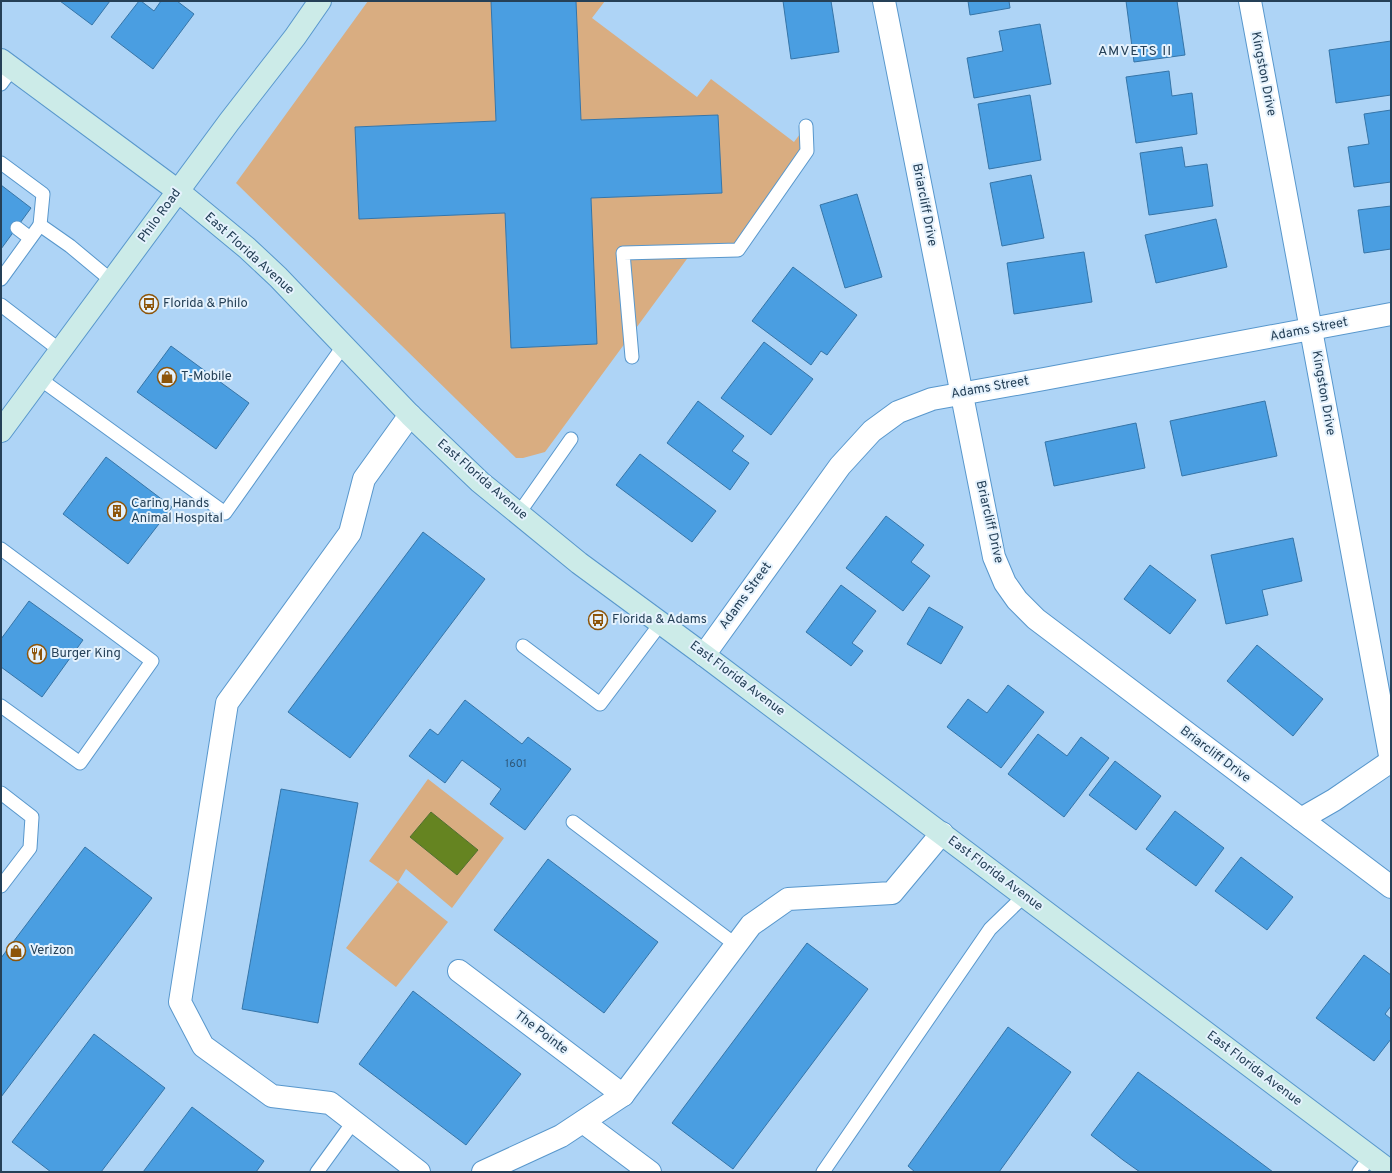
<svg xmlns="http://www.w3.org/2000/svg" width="1392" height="1173" font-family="Overpass,sans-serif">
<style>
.green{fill:#d9ad81}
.water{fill:#658421;stroke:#527031}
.building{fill:#4a9ee1;stroke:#3675a8}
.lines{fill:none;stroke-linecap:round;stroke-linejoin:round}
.lane-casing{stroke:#5897cc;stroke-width:15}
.street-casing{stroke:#5897cc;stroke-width:24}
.secondary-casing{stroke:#5897cc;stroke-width:24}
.lane{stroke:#fff;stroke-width:13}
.street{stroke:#fff;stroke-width:22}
.secondary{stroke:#ccebe8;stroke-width:22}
.labels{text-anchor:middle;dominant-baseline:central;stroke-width:4;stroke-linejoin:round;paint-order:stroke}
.number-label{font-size:11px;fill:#2e587a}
.street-label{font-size:13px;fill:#254057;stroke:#e5f2fd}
.poi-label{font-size:13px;fill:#254057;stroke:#e5f2fd;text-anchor:start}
.neighbourhood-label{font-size:14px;letter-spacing:1px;fill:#254057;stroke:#e5f2fd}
</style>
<rect width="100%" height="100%" fill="#aed4f6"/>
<g class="green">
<path d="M368 1H491L496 121 355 127 359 219 505 213 511 348 597 344 591 198 722 193 718 115 581 120 576 1H605L592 18 697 97 711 79 794 142 806 126 807 151 738 250 692 252 545 452 523 458H516L236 183Z"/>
<path d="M428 779 504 838 452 908 406 869 398 882 448 922 396 987 346 948 398 882 369 861Z"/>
</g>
<path class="water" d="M431 812 478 850 457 875 410 837Z"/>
<g class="building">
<path d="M60 1H110L92 25Z"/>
<path d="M139 1H141L154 11 161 1H177L194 14 153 69 111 37Z"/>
<path d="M491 1H576L581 120 718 115 722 193 591 198 597 344 511 348 505 213 359 219 355 127 496 121Z"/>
<path d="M783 1H831L839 52 791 59Z"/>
<path d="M968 1H1009L1010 8 970 15Z"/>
<path d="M1126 1H1177L1185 55 1134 62Z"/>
<path d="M1040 24 1051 84 974 98 967 58 1003 51 999 31Z"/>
<path d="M1391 41V95L1336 103 1329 50Z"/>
<path d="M1169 71 1172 96 1192 93 1197 134 1136 143 1126 77Z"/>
<path d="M1030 95 1041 160 989 169 978 104Z"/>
<path d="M1391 110V182L1354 187 1348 147 1369 144 1364 114Z"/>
<path d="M1182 147 1185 167 1207 164 1213 206 1149 215 1140 153Z"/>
<path d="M1031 175 1044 238 1002 246 990 183Z"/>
<path d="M1 185 31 208 1 249Z"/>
<path d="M857 194 882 277 845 288 820 205Z"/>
<path d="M1391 206V249L1364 253 1358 210Z"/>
<path d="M1216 219 1227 267 1156 283 1145 235Z"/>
<path d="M1084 252 1092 302 1014 314 1007 263Z"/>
<path d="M793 267 857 315 827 355 821 351 811 365 752 321Z"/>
<path d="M764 342 813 379 771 435 721 398Z"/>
<path d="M171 346 249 403 216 449 137 392Z"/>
<path d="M698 401 744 436 732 451 749 463 730 490 667 443Z"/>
<path d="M1265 401 1277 456 1182 476 1170 421Z"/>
<path d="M1136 423 1145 468 1054 486 1045 442Z"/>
<path d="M640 454 716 511 692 542 616 485Z"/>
<path d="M106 457 172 507 128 564 63 514Z"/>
<path d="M886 516 924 545 911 562 930 576 903 611 846 568Z"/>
<path d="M423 532 485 579 350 758 288 712Z"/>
<path d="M1293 538 1302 581 1262 590 1268 615 1226 624 1211 555Z"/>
<path d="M1150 565 1196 600 1170 634 1124 599Z"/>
<path d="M841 585 876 611 852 643 863 651 851 666 806 632Z"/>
<path d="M29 601 83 640 42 697 1 667V639Z"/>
<path d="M929 607 963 627 941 664 907 644Z"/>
<path d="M1257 645 1323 699 1293 736 1227 681Z"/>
<path d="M1008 685 1044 712 1001 768 947 727 968 699 987 713Z"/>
<path d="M465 700 522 744 528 737 571 769 525 830 490 804 501 789 462 760 445 783 409 756 430 729 438 735Z"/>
<path d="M1038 734 1067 756 1081 737 1109 758 1064 817 1008 774Z"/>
<path d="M1115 761 1161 796 1136 830 1089 795Z"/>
<path d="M281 789 358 803 318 1023 242 1009Z"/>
<path d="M1175 811 1224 848 1196 886 1146 849Z"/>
<path d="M85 847 152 898 1 1097V958Z"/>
<path d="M1241 857 1293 897 1267 930 1215 891Z"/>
<path d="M548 859 658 942 604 1013 494 930Z"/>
<path d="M807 943 868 989 733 1169 672 1123Z"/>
<path d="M1364 955 1391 975V1006L1385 1014 1391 1019V1039L1374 1061 1316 1018Z"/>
<path d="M413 991 521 1074 466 1145 359 1064Z"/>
<path d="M1008 1027 1071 1072 999 1172H915L908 1166Z"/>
<path d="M94 1034 165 1088 101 1172H51L12 1142Z"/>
<path d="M1138 1072 1171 1096 1273 1172H1140L1123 1160 1091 1135Z"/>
<path d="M192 1107 264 1161 256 1172H143Z"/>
</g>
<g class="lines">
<defs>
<g id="lane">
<path d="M1 84 12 69"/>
<path d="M1 163 43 194 40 225"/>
<path d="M17 228 30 238"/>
<path d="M1 279 40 225 70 246 112 281"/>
<path d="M1 305 61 351"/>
<path d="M632 357 623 253 738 250 807 151 806 126"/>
<path d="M40 379 225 513 344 345"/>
<path d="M519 513 571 439"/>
<path d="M1 549 152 661 80 763 1 706"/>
<path d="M523 646 600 704 661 623"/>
<path d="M1 793 32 817 30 848 1 886"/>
<path d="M573 822 736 945"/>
<path d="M317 1172 354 1121"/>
<path d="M823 1172 990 929 1024 896"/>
<path d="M1359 1172 1370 1157"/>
</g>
<g id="street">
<path d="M884 1 994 557 1005 583 1017 600 1036 619 1391 887"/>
<path d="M1250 1 1391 761"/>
<path d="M410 415 364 479 350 533 227 703 180 1002 203 1046 272 1096 330 1103 419 1172"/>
<path d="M704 655 840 466 872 431 898 412 932 399 1044 379 1391 314"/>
<path d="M1301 819 1334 800 1391 761"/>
<path d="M459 971 623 1095"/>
<path d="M583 1122 650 1172"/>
<path d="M483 1172 561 1136 623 1095 751 925 788 899 892 893 942 833"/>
</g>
<g id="secondary">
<path d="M1 60 178 191 247 248 278 277 410 415 480 482 579 563 704 655 1391 1172"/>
<path d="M1 431 229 122 295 37 320 1"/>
</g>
</defs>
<use href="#lane" class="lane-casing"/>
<use href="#street" class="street-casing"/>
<use href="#secondary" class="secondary-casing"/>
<use href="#lane" class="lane"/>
<use href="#street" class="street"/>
<use href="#secondary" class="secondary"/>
</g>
<defs>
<symbol id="bus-ring" viewBox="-11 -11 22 22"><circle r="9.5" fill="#e5f2fd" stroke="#8d550a" stroke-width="1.5"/><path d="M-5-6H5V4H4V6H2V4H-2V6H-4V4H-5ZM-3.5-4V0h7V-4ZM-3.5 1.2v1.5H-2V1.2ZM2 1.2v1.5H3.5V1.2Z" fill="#8d550a"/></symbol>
<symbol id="shop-ring" viewBox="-11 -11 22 22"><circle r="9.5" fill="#e5f2fd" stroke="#8d550a" stroke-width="1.5"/><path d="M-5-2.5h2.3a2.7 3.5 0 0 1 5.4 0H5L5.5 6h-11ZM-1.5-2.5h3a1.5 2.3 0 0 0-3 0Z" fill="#8d550a"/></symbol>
<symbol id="building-ring" viewBox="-11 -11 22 22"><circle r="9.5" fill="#e5f2fd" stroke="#8d550a" stroke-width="1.5"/><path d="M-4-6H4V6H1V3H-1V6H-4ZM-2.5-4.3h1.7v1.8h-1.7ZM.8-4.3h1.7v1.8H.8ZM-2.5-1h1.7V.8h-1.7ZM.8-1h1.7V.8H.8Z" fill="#8d550a"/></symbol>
<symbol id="restaurant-ring" viewBox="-11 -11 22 22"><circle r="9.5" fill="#e5f2fd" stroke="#8d550a" stroke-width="1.5"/><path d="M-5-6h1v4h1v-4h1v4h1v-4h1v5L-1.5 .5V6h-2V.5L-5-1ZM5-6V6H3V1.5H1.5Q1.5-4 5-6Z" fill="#8d550a"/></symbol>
</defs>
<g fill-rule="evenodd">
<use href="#bus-ring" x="138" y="293" width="22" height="22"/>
<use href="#shop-ring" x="156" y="366" width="22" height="22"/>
<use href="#building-ring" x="106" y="500" width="22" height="22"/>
<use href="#bus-ring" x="587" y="609" width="22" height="22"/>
<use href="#restaurant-ring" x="26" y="643" width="22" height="22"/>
<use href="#shop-ring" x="5" y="940" width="22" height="22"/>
</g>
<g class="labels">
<g class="number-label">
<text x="516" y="764">1601</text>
</g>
<g class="street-label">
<text transform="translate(1263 74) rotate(79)">Kingston Drive</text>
<text transform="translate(924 205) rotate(79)">Briarcliff Drive</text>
<text transform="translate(160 216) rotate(-54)">Philo Road</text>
<text transform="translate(249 254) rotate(42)">East Florida Avenue</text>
<text transform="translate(1309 330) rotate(-11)">Adams Street</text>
<text transform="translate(990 388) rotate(-10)">Adams Street</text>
<text transform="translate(1323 393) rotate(80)">Kingston Drive</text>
<text transform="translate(482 480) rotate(41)">East Florida Avenue</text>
<text transform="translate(989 522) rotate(77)">Briarcliff Drive</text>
<text transform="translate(746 596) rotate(-54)">Adams Street</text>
<text transform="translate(737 679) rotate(37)">East Florida Avenue</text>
<text transform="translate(1215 755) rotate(37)">Briarcliff Drive</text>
<text transform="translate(995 874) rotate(37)">East Florida Avenue</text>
<text transform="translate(541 1033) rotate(37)">The Pointe</text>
<text transform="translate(1254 1069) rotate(37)">East Florida Avenue</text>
</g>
<g class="poi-label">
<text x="163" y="304">Florida &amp; Philo</text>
<text x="181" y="377">T-Mobile</text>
<text x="131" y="504">Caring Hands<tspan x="131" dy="15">Animal Hospital</tspan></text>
<text x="612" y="620">Florida &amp; Adams</text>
<text x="51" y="654">Burger King</text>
<text x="30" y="951">Verizon</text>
</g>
<g class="neighbourhood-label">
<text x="1135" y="51">AMVETS II</text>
</g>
</g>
<rect width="1392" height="1173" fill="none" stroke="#254057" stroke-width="4"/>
</svg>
